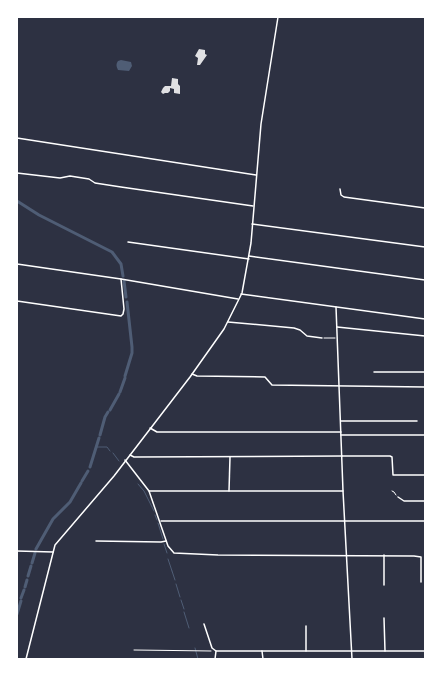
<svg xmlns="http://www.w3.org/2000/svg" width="442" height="676" font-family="'Playfair Display',serif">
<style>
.water{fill:#4f5d75}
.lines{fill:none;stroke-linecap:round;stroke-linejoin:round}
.stream{stroke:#4f5d75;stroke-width:1}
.canal{stroke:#4f5d75;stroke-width:3}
.building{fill:#e0e0e3}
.path{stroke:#fff;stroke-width:1}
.minor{stroke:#fff;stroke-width:1.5}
</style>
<rect width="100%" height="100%" fill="#2d3142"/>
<path class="water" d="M121 60 131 62 132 66 129 71 118 70C116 66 116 64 118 61Z"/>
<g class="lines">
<g class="stream">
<path d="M97 447H107L110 451"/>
<path d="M113 453 119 461"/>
<path d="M138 484 144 491 154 511"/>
<path d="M155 515 157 520"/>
<path d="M158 523 163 539"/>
<path d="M164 544 167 553"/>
<path d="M168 559 172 571"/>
<path d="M172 571 175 580"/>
<path d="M176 584 180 597"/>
<path d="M181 600 184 609"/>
<path d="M184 612 189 628"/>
<path d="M195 648 198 659"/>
</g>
<g class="canal">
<path d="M17 201 39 215 112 252 121 264 123 276"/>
<path d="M124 281 126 297"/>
<path d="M125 376 132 353V347L127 302"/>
<path d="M120 392 125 378"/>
<path d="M110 410 119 394"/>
<path d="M100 435 105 417 108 412"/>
<path d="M90 467 99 438"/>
<path d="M82 481 88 471"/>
<path d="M36 549 53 519 70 502 81 483"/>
<path d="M32 563 35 553"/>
<path d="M28 576 31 566"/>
<path d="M25 587 27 580"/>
<path d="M21 598 24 590"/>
<path d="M17 614 21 601"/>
</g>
</g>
<g class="building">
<path d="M199 49 205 50V54L207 55 200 65H197L198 58 195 56Z"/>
<path d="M172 78 178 79V84L180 86V94L174 93V89L170 88V91L168 93H165L163 94 161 92 163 88 165 86H171Z"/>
</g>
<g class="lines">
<g class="path">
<path d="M324 338H335"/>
<path d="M392 491 394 492 396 495"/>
<path d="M134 650 211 651"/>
</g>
<g class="minor">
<path d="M17 138 256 175"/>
<path d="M17 173 60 178 70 176 89 179 95 183 121 187 253 206"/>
<path d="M340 189 341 195 344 197 425 208"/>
<path d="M252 224 425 247"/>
<path d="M128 242 249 259"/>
<path d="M249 256 425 280"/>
<path d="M17 264 121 279 238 299"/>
<path d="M241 294 425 319"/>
<path d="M17 301 121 316 123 314 124 309 121 279"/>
<path d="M336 307 343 491 352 659"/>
<path d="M228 322 294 328 300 330 307 336 322 338"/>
<path d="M337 327 425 336"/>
<path d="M374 372H425"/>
<path d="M192 374 197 376 265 377 272 385 425 387"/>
<path d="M341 421H417"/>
<path d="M150 428 157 432H341"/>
<path d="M341 435H425"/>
<path d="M130 455 134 457 342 456"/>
<path d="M342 456H390L392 457 393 475H425"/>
<path d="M125 460 149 491 168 546 174 553 218 555 414 556 421 557V582"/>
<path d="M149 491H343"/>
<path d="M229 491 230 457"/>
<path d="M398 497 404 501H425"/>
<path d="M161 521H425"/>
<path d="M96 541 161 542 166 541"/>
<path d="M17 551 53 552"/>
<path d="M384 585V555"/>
<path d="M384 618 385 651"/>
<path d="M204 624 212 648 216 651 215 659"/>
<path d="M306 626V651"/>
<path d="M216 651H425"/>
<path d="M262 651 263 659"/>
<path d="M26 659 55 545 114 476 190 377 224 329 242 293 251 243 261 124 278 17"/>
</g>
</g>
<rect width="442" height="676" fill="none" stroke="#ffffff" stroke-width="36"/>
</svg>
